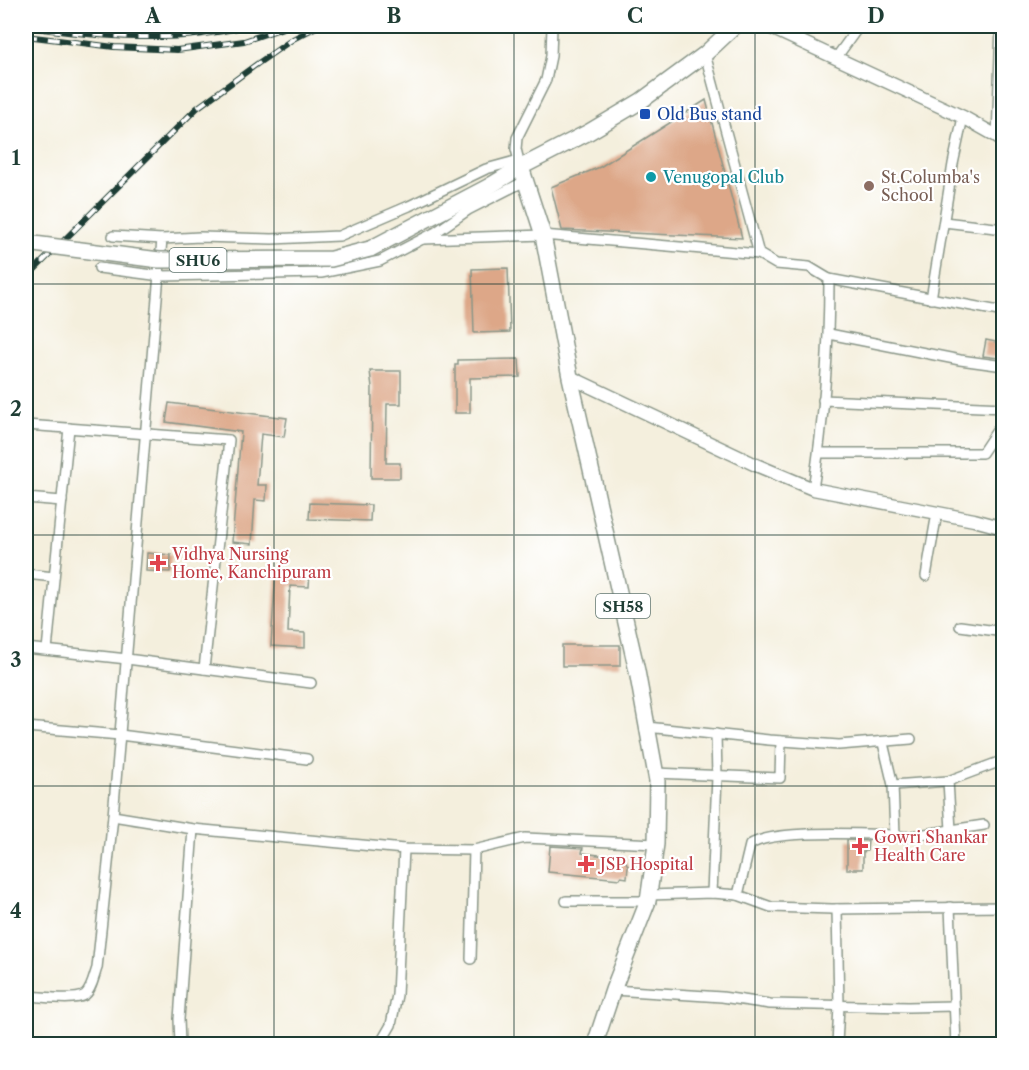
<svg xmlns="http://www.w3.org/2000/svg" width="1029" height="1070" font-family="'Libre Caslon Text',serif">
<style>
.building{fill:#dda788}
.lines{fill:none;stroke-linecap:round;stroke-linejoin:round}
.minor-casing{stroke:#8a9688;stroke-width:12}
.tertiary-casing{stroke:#8a9688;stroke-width:15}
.primary-casing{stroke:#8a9688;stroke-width:18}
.minor{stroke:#fff;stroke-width:9}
.tertiary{stroke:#fff;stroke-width:12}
.primary{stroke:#fff;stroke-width:15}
.rail-casing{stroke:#1f3d34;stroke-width:6}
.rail{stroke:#fff;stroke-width:4;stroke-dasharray:11;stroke-linecap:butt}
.primary-bridge-casing{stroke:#8a9688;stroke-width:18;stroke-linecap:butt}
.primary-bridge{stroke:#fff;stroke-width:15}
.grid{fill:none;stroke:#1f3d34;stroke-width:1.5;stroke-opacity:0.55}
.transit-dot{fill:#1a4fb4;stroke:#fff;stroke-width:2}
.culture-dot{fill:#0f9aa8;stroke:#fff;stroke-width:2}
.education-dot{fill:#8d6e63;stroke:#fff;stroke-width:2}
.health-dot{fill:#e0444e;stroke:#fff;stroke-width:2}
.labels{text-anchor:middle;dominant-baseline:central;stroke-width:4.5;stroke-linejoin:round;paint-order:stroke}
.shield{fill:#fff;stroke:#627771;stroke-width:1.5}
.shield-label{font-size:15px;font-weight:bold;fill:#1f3d34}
.transit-label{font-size:16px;fill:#164399;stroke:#fff;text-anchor:start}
.culture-label{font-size:16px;fill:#0d838f;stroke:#fff;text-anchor:start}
.education-label{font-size:16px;fill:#785e54;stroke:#fff;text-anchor:start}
.health-label{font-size:16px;fill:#be3a42;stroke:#fff;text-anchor:start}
.neatline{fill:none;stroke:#1f3d34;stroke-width:2}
.grid-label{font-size:20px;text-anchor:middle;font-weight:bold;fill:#1f3d34}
</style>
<rect width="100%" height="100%" fill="#fff"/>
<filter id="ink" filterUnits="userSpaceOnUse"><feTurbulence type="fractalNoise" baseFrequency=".0167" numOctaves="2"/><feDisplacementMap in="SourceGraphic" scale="12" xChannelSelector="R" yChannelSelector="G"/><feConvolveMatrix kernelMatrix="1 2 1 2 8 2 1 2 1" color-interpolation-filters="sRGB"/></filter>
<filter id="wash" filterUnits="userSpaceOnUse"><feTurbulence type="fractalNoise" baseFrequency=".008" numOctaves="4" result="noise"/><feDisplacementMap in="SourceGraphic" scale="24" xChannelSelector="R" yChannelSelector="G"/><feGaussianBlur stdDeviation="1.35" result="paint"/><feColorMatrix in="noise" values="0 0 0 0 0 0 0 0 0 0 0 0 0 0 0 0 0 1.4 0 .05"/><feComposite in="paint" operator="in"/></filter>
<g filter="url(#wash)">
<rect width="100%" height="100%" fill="#f4efdd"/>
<g id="blocks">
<g class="building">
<path d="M706 100 742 238 562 230 551 187 600 167Z"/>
<path d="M508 268 510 332 474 333 472 269Z"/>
<path d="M986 340 1001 343 999 358 983 356Z"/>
<path d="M519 359 520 377 470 378V413H455V365H458V360Z"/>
<path d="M370 371H401V404H387L386 463H400V478H371L372 387Z"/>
<path d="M169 403 287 418 284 437 261 434 257 485H267L266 501 255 500 252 544 232 542 241 432 166 422Z"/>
<path d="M310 503 371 505 370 521 309 519Z"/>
<path d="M147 553 171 555 170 572 146 571Z"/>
<path d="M276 570 310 572 309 587 290 586 288 632 305 633V648L271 646Z"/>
<rect x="562" y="645" width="58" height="21"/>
<path d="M847 840 868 841 867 851 863 852V869H847Z"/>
<path d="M550 846 583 848 582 853 624 858 628 866 627 878 621 877 620 879 548 872Z"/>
</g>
</g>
</g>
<g filter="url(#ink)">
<use href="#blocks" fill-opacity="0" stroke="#8a9688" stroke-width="1.5"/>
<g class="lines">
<defs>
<g id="minor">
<path d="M705 54 759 254 776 264 809 267 829 279C829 349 824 420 813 489"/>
<path d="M836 58 859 26"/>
<path d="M997 138 1001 26"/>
<path d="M519 160 486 169 409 206 339 236 272 239 200 237 162 239 113 816 193 829 404 849 474 850 525 838 656 844"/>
<path d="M520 165 516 149 517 138 546 80 551 56 552 26"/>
<path d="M26 222 29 223"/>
<path d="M944 222 1004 229"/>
<path d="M113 236 162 239"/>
<path d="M423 239 543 235 759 254"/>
<path d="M99 268 161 276 321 273 380 261 436 232 468 210 525 181"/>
<path d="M829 279 1004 312"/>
<path d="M931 299 953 164 963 117"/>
<path d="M829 334 960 360 1004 366"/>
<path d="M823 400 1004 408"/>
<path d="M26 425 229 440 204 669"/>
<path d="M819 453H982L1004 420"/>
<path d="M26 498 62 501"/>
<path d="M26 574 54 577"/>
<path d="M926 576 937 513"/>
<path d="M960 626 1004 632"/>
<path d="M26 648 127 659 311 683"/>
<path d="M47 650 69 428"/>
<path d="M26 727 120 735 307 759"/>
<path d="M647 727 769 740 839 745 911 739"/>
<path d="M883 743 893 785 895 835"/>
<path d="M655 773 780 778 781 741"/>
<path d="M948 781 951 830"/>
<path d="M893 785 948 781 1004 760"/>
<path d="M712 893 717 777 716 734"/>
<path d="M649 895 712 893 738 895 771 907 832 909 1004 907"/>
<path d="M738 895 750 845C770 829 866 834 895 835L905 837 984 825"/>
<path d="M566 901H648"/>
<path d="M950 907 956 1044"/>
<path d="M471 959 474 850"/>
<path d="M613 990 722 997 770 1004 908 1007 954 1006"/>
<path d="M26 996C39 996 74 1002 85 995 92 989 94 976 97 968L113 816"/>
<path d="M180 1044 179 1019 193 829"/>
<path d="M380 1044 391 1025 397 995 404 849"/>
<path d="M837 1044 839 1006 837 909"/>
</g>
<g id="tertiary">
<path d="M767 26 963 117 1004 140"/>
<path d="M570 377 756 465 813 489 974 520 1004 528"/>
</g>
<g id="primary">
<path d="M521 167 543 235 570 377 637 671 657 781 656 844 648 901 613 990 595 1044"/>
<path d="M370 249 488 187 521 167 589 132 641 101 705 54 735 26"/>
</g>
</defs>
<use href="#minor" class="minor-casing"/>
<use href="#tertiary" class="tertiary-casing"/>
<use href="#primary" class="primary-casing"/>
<use href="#minor" class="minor"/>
<use href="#tertiary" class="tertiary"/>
<use href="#primary" class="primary"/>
<defs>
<g id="rail">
<path d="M28 27C99 37 176 44 246 26"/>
<path d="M110 27 173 26"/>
<path d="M26 36 114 47 177 50 244 41 289 26"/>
<path d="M26 278 197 108 257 64 293 39 318 26"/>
</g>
</defs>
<use href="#rail" class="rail-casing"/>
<use href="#rail" class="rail"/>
<defs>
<path id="primary-bridge" d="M26 243 159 260 331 259 370 249"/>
</defs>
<use href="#primary-bridge" class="primary-bridge-casing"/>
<use href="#primary-bridge" class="primary-bridge"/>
</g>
</g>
<path class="grid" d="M274 26V1044M514 26V1044M755 26V1044M26 284H1004M26 535H1004M26 786H1004"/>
<rect class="transit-dot" x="639" y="108" width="12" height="12" rx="3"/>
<circle class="culture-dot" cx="651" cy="177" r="6"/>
<circle class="education-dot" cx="869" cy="186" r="6"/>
<g class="health-dot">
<path d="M155 554h6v6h6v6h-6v6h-6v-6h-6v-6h6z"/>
<path d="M857 837h6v6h6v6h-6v6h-6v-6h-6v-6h6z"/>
<path d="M583 855h6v6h6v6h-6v6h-6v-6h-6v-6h6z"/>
</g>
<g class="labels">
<g class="shield">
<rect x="169.5" y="248" width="57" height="24" rx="4.5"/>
<rect x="596" y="594" width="54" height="24" rx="4.5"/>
</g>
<g class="shield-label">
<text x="198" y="260">SHU6</text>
<text x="623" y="606">SH58</text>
</g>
<g class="transit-label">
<text x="657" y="114">Old Bus stand</text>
</g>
<g class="culture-label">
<text x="663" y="177">Venugopal Club</text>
</g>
<g class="education-label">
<text x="881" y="177">St.Columba's<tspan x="881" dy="18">School</tspan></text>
</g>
<g class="health-label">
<text x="172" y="554">Vidhya Nursing<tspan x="172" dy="18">Home, Kanchipuram</tspan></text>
<text x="874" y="837">Gowri Shankar<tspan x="874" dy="18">Health Care</tspan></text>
<text x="600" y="864">JSP Hospital</text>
</g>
</g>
<rect width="1029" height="1070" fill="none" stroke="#fff" stroke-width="66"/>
<rect x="33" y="33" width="963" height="1004" class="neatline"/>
<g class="grid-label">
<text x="153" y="23">A</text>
<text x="394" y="23">B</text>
<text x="635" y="23">C</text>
<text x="876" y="23">D</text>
<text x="16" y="165">1</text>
<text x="16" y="416">2</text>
<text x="16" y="667">3</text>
<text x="16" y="918">4</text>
</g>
</svg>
